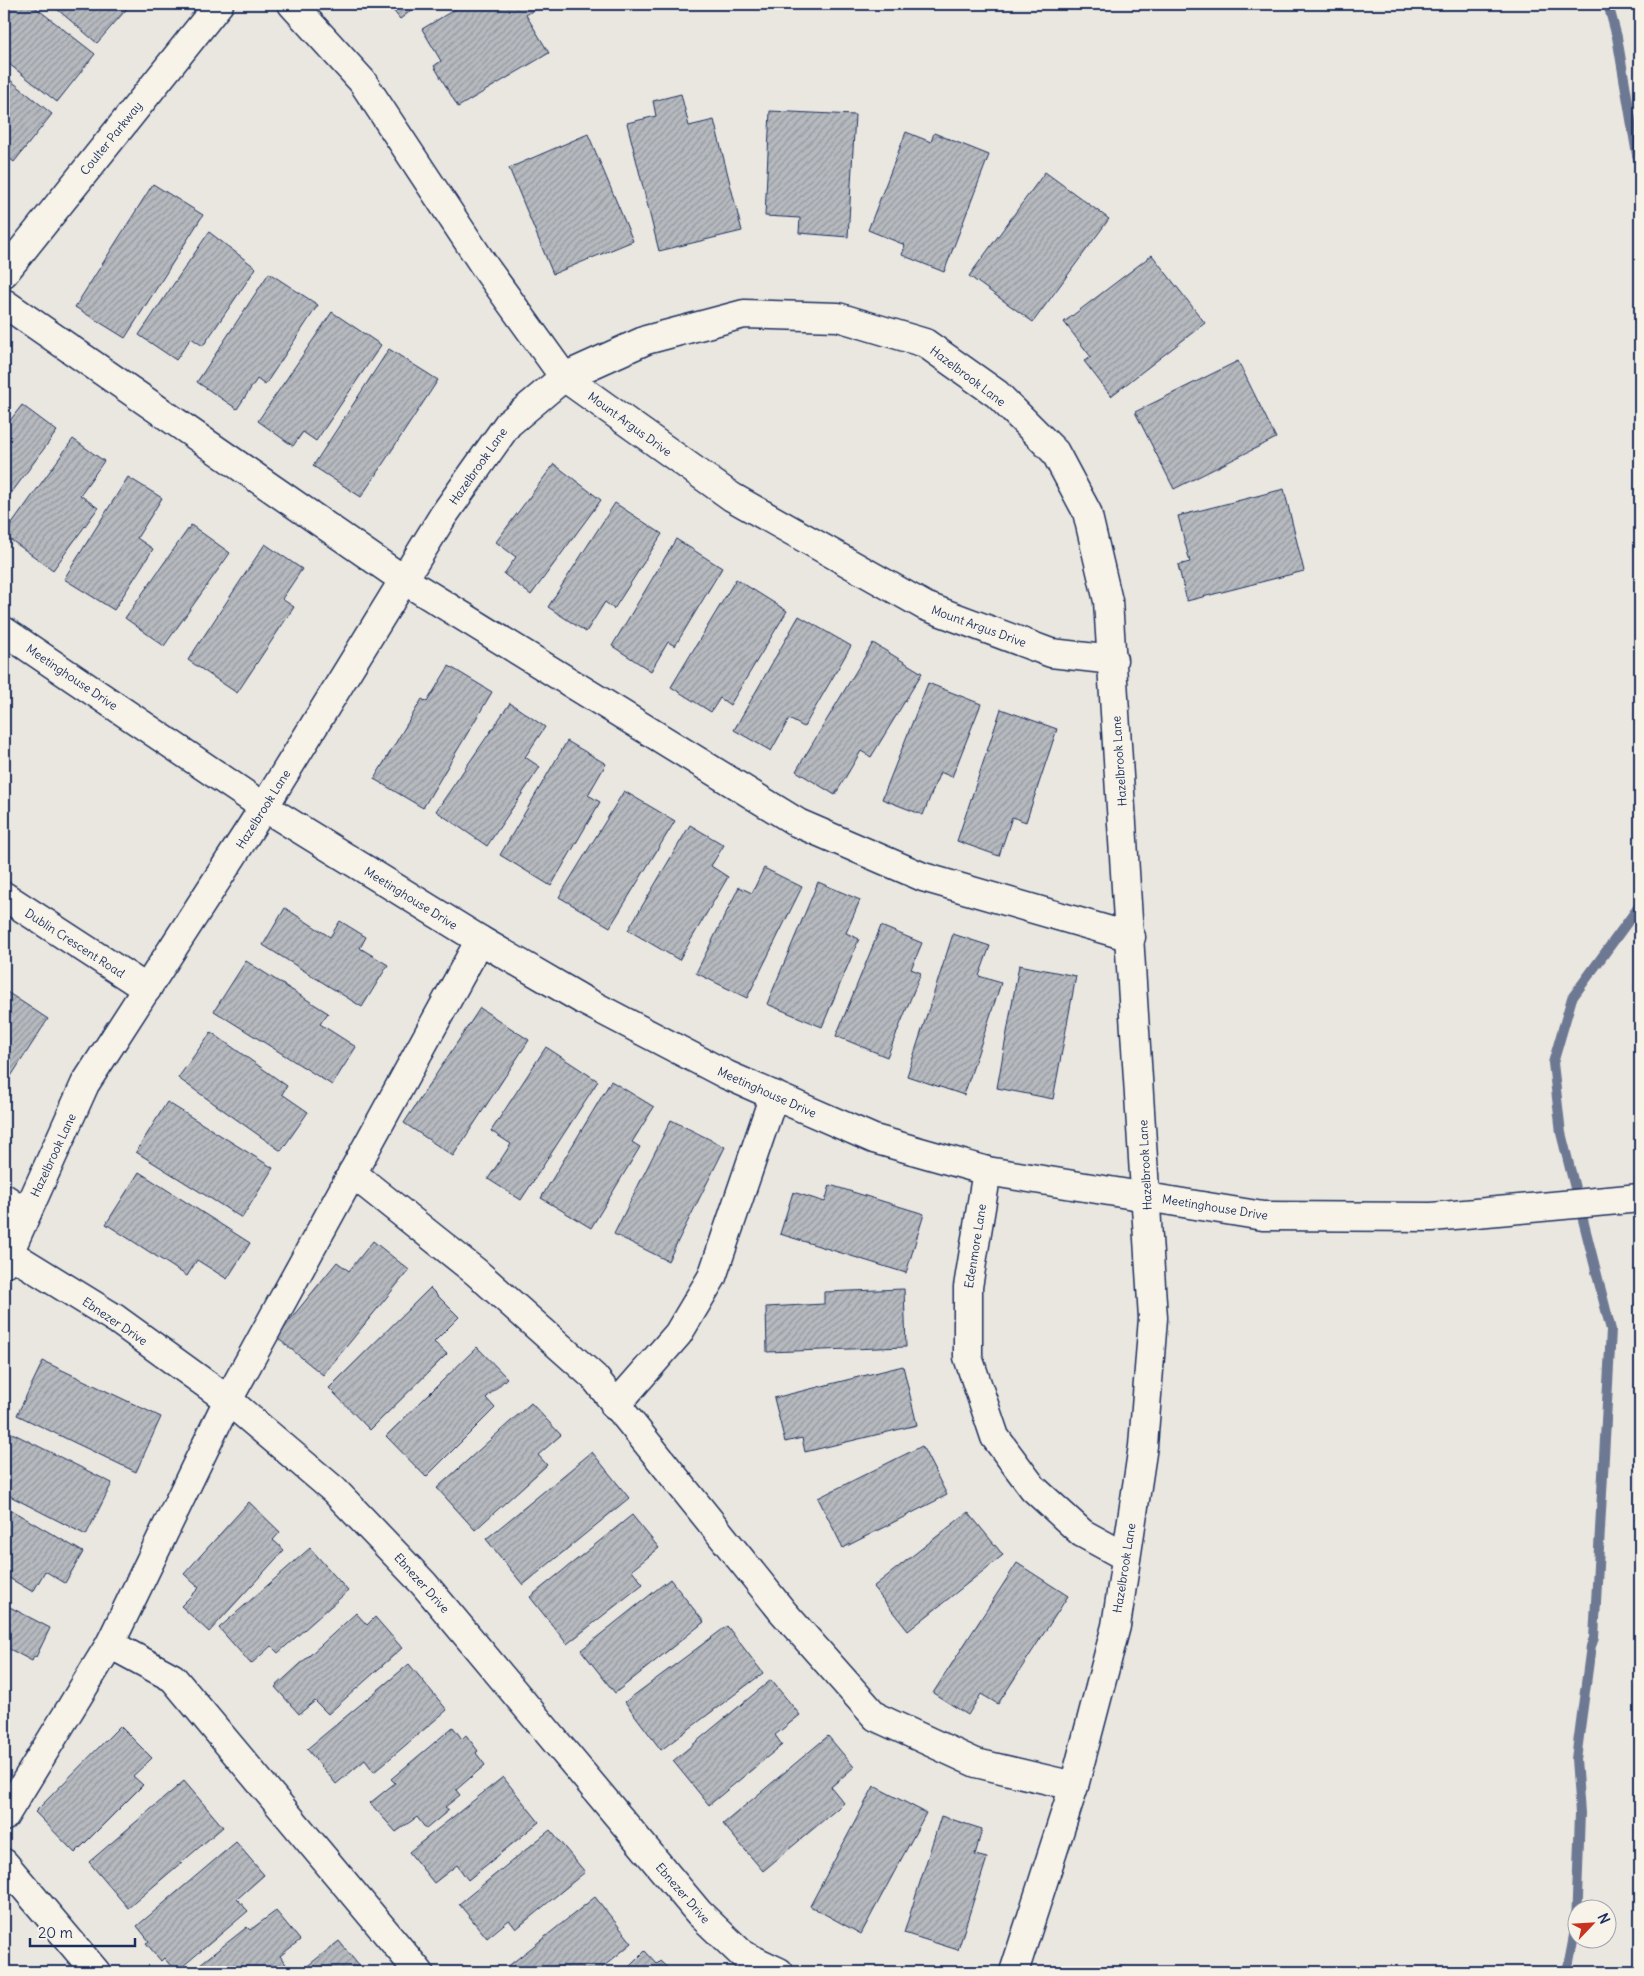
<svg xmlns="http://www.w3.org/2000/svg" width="1644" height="1976" font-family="Delius,sans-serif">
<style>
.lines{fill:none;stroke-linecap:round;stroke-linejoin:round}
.stream{stroke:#6d7892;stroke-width:10}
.building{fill:url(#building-hatch);stroke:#1b2f5e}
.minor-casing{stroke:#1b2f5e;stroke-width:31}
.minor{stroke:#f7f3e8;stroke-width:28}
.labels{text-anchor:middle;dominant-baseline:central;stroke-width:4.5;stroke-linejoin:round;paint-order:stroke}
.street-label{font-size:12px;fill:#1b2f5e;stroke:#f7f3e8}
</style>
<defs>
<pattern id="building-hatch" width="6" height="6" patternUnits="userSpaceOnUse" patternTransform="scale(1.25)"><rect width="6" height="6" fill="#b6babf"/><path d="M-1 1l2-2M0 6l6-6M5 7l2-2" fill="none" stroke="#93989e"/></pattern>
</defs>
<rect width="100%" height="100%" fill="#eae7e0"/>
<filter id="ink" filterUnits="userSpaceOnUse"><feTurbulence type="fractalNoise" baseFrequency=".02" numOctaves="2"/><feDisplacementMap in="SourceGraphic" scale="10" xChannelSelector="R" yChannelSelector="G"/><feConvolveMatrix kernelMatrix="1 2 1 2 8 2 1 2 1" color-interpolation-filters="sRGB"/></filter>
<g filter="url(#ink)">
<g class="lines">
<g class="stream">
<path d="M1608 4 1617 37 1637 155 1640 163"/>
<path d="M1567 1972 1576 1925 1580 1813 1576 1759 1591 1646 1594 1638 1611 1330 1561 1133 1553 1063 1572 998 1640 905"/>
</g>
</g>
<g class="building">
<path d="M10 4H31L95 54 57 102 4 60V10Z"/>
<path d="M51 4H131L97 43Z"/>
<path d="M388 4H420L400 19Z"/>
<path d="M464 4H535L537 8 526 15 549 53 458 107 434 66 441 61 422 29Z"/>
<path d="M4 75 52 114 14 162 4 154Z"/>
<path d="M681 94 689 126 714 120 742 231 659 251 627 123 656 116 653 101Z"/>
<path d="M770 111 855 115 848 237 799 233 800 218 765 216Z"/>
<path d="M906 132 931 142 934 133 989 155 944 272 902 255 905 245 868 230Z"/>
<path d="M588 134 633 241 553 274 509 168Z"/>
<path d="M1045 172 1109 219 1033 322 969 276Z"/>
<path d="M153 184 203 215 125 338 75 307Z"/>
<path d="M209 232 256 268 203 346 191 338 176 360 139 335Z"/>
<path d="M1152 255 1205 323 1111 396 1084 361 1091 357 1064 322Z"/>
<path d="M269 273 318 305 265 385 257 379 237 409 197 382Z"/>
<path d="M332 312 381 345 316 441 303 432 293 446 258 421Z"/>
<path d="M389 349 438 380 361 497 313 466Z"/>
<path d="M1238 361 1276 438 1174 489 1135 412Z"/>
<path d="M22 405 57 431 4 503V426L5 427Z"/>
<path d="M73 439 104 461 80 495 98 508 53 570 4 535Z"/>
<path d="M554 464 601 500 531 595 504 574 516 557 496 542Z"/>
<path d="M128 477 162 498 137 538 153 549 114 610 64 579Z"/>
<path d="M1284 489 1304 571 1187 601 1178 565 1190 562 1178 516Z"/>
<path d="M615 503 662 534 614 609 605 602 586 632 548 607Z"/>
<path d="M191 525 230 553 164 646 125 618Z"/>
<path d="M676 539 722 568 675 646 668 642 651 671 612 646Z"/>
<path d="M265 544 302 569 282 599 294 607 237 693 188 660Z"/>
<path d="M736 579 787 611 730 705 720 698 711 712 671 687Z"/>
<path d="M799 616 851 646 804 727 789 719 771 751 734 730Z"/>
<path d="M873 643 922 673 871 757 861 751 835 795 796 771Z"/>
<path d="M449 666 492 692 423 808 374 779 422 699 427 702Z"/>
<path d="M928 683 981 704 952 777 940 772 923 815 882 799Z"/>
<path d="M510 703 545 727 525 757 540 767 487 846 436 811Z"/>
<path d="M1001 709 1057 729 1026 822 1012 817 999 856 957 841Z"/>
<path d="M567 741 606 764 588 795 600 802 551 886 500 855Z"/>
<path d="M624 791 675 821 610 927 559 897Z"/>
<path d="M690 825 724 845 711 866 728 877 679 960 628 930Z"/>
<path d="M764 868 802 887 747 998 696 973 739 887 752 893Z"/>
<path d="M818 882 860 900 846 933 859 939 822 1027 767 1004Z"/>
<path d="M285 908 330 937 340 921 366 937 360 948 388 965 362 1007 263 945Z"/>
<path d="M881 926 922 943 911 969 921 973 887 1057 836 1036Z"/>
<path d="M953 934 990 946 979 976 1001 983 964 1095 907 1076Z"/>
<path d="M246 961 328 1013 320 1024 356 1047 332 1085 214 1011Z"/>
<path d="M1019 965 1076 976 1053 1099 997 1088Z"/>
<path d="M4 990 48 1019 4 1087Z"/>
<path d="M480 1008 529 1040 453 1156 404 1123Z"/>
<path d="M211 1032 287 1086 282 1094 308 1112 281 1151 178 1078Z"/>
<path d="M546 1047 598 1081 521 1200 488 1179 511 1144 491 1131Z"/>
<path d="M611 1081 654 1107 632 1142 640 1147 591 1228 541 1198Z"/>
<path d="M167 1102 273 1168 242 1218 136 1152Z"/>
<path d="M671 1120 725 1147 668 1261 614 1234Z"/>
<path d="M139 1172 250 1243 227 1279 197 1260 187 1276 106 1224Z"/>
<path d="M830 1185 924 1214 906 1273 780 1234 793 1192 825 1202Z"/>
<path d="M373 1241 409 1270 323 1375 276 1337 337 1262 349 1271Z"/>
<path d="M430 1288 459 1317 434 1342 447 1354 370 1430 329 1388Z"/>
<path d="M904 1289 906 1347 767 1352 766 1307 824 1304V1292Z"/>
<path d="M477 1347 507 1378 486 1398 495 1408 426 1477 386 1436Z"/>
<path d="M43 1361 161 1417 136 1472 17 1415Z"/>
<path d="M903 1366 917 1425 805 1452 802 1438 785 1442 774 1398Z"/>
<path d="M531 1403 561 1435 538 1455 547 1465 475 1530 437 1488Z"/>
<path d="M4 1429 112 1483 86 1535 4 1493Z"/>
<path d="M922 1446 947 1495 843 1548 818 1498Z"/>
<path d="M592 1452 629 1498 523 1585 486 1539Z"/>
<path d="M249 1502 280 1532 273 1540 284 1550 209 1632 181 1606 199 1588 184 1574Z"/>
<path d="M4 1506 83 1552 65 1583 45 1571 33 1592 4 1575Z"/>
<path d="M968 1512 1003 1555 908 1631 873 1587Z"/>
<path d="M632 1515 659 1548 632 1570 643 1584 567 1644 530 1597Z"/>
<path d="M310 1548 348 1591 278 1653 271 1646 251 1664 219 1628Z"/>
<path d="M1017 1563 1068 1596 998 1704 981 1694 968 1715 933 1693Z"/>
<path d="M670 1579 704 1622 615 1693 581 1650Z"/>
<path d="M4 1604 50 1628 36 1657 34 1656 32 1661 4 1646Z"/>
<path d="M356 1613 367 1625 375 1617 402 1648 328 1714 315 1701 299 1714 275 1687Z"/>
<path d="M727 1626 763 1673 661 1750 625 1702Z"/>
<path d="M409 1664 447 1710 374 1772 365 1760 336 1784 307 1749Z"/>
<path d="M771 1680 800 1715 775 1735 782 1745 709 1805 673 1761Z"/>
<path d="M120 1726 152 1758 133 1776 143 1785 75 1853 35 1812Z"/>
<path d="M453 1727 462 1739 466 1735 478 1751 476 1753 485 1765 456 1790 460 1795 445 1807 449 1810 426 1829 417 1817 396 1832 370 1803 395 1783 391 1779Z"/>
<path d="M828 1736 854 1767 831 1787 844 1803 763 1871 723 1824Z"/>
<path d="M503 1777 539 1822 468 1880 457 1865 434 1883 409 1852Z"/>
<path d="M184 1781 223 1827 128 1908 89 1862Z"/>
<path d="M874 1786 926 1813 861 1934 810 1906Z"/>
<path d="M941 1816 982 1829 975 1855 987 1858 958 1950 904 1933Z"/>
<path d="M550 1830 585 1872 516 1929 509 1920 487 1938 459 1904Z"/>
<path d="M236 1842 264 1875 237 1899 248 1911 176 1972 164 1958 161 1961 146 1943 149 1941 137 1926Z"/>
<path d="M595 1897 632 1943 597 1972H501Z"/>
<path d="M276 1911 300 1940 280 1956 290 1970 287 1972H190L247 1927 250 1930Z"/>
<path d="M339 1941 364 1972H300Z"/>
<path d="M645 1951 657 1964 660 1961 672 1972H624Z"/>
</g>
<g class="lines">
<defs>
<g id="minor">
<path d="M292 4 362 81 485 267 564 377 732 497 925 606 1051 653 1113 660"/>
<path d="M4 273 219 4"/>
<path d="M4 303 404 580 798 823 923 877 1131 937"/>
<path d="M4 631 264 807 480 940 583 1000 727 1075 874 1139 987 1171 1263 1216 1432 1217 1640 1198"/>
<path d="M4 896 147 989"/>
<path d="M987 1171 968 1287V1357L995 1437 1033 1488 1082 1533 1126 1557"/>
<path d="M352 1173 476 1272 594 1377 783 1612 876 1717 976 1763 1074 1786"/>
<path d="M4 1198 27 1213"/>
<path d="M9 1253 116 1319 228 1400 334 1490 424 1584 699 1913 743 1955 779 1972"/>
<path d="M4 1264 85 1084 264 807 443 516 508 424 564 377 646 340 744 314 838 317 925 343 997 394 1055 452 1087 512 1108 601 1153 1318 1143 1446 1116 1626 1074 1786 1014 1972"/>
<path d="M615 1406 678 1334 712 1277 774 1095"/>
<path d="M110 1644 173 1678 419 1972"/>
<path d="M4 1817 110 1644 228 1400 480 940"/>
<path d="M4 1863 96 1972"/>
</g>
</defs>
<use href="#minor" class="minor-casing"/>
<use href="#minor" class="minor"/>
</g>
</g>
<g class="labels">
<g class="street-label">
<text transform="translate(111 138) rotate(-51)">Coulter Parkway</text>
<text transform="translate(968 376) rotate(37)">Hazelbrook Lane</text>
<text transform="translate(630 424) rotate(36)">Mount Argus Drive</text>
<text transform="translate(478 466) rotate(-55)">Hazelbrook Lane</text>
<text transform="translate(979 626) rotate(20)">Mount Argus Drive</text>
<text transform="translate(72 677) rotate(34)">Meetinghouse Drive</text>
<text transform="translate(1119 761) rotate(-94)">Hazelbrook Lane</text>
<text transform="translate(263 809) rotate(-58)">Hazelbrook Lane</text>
<text transform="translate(411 898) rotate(32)">Meetinghouse Drive</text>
<text transform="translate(75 943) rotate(33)">Dublin Crescent Road</text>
<text transform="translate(767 1092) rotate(24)">Meetinghouse Drive</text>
<text transform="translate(53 1155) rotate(-65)">Hazelbrook Lane</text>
<text transform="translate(1145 1165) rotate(-93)">Hazelbrook Lane</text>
<text transform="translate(1215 1207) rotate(9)">Meetinghouse Drive</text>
<text transform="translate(975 1246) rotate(-81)">Edenmore Lane</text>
<text transform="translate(115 1321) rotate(34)">Ebnezer Drive</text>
<text transform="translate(1124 1568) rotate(-81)">Hazelbrook Lane</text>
<text transform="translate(422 1583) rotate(48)">Ebnezer Drive</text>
<text transform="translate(683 1893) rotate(49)">Ebnezer Drive</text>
</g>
</g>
<rect width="1644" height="1976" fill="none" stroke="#f7f3e8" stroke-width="20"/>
<rect x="10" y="10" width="1624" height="1956" fill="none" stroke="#1b2f5e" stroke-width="2" filter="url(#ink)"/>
<g transform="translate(1592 1924) rotate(65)"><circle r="24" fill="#f7f3e8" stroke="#9fa5b1"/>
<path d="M0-4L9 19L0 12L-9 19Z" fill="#c8321e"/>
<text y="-8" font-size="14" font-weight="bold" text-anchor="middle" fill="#1b2f5e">N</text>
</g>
<path d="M30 1938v8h105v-8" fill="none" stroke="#1b2f5e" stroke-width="2.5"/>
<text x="38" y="1938" font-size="15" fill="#1b2f5e" stroke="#f7f3e8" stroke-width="4" paint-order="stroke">20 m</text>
</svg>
